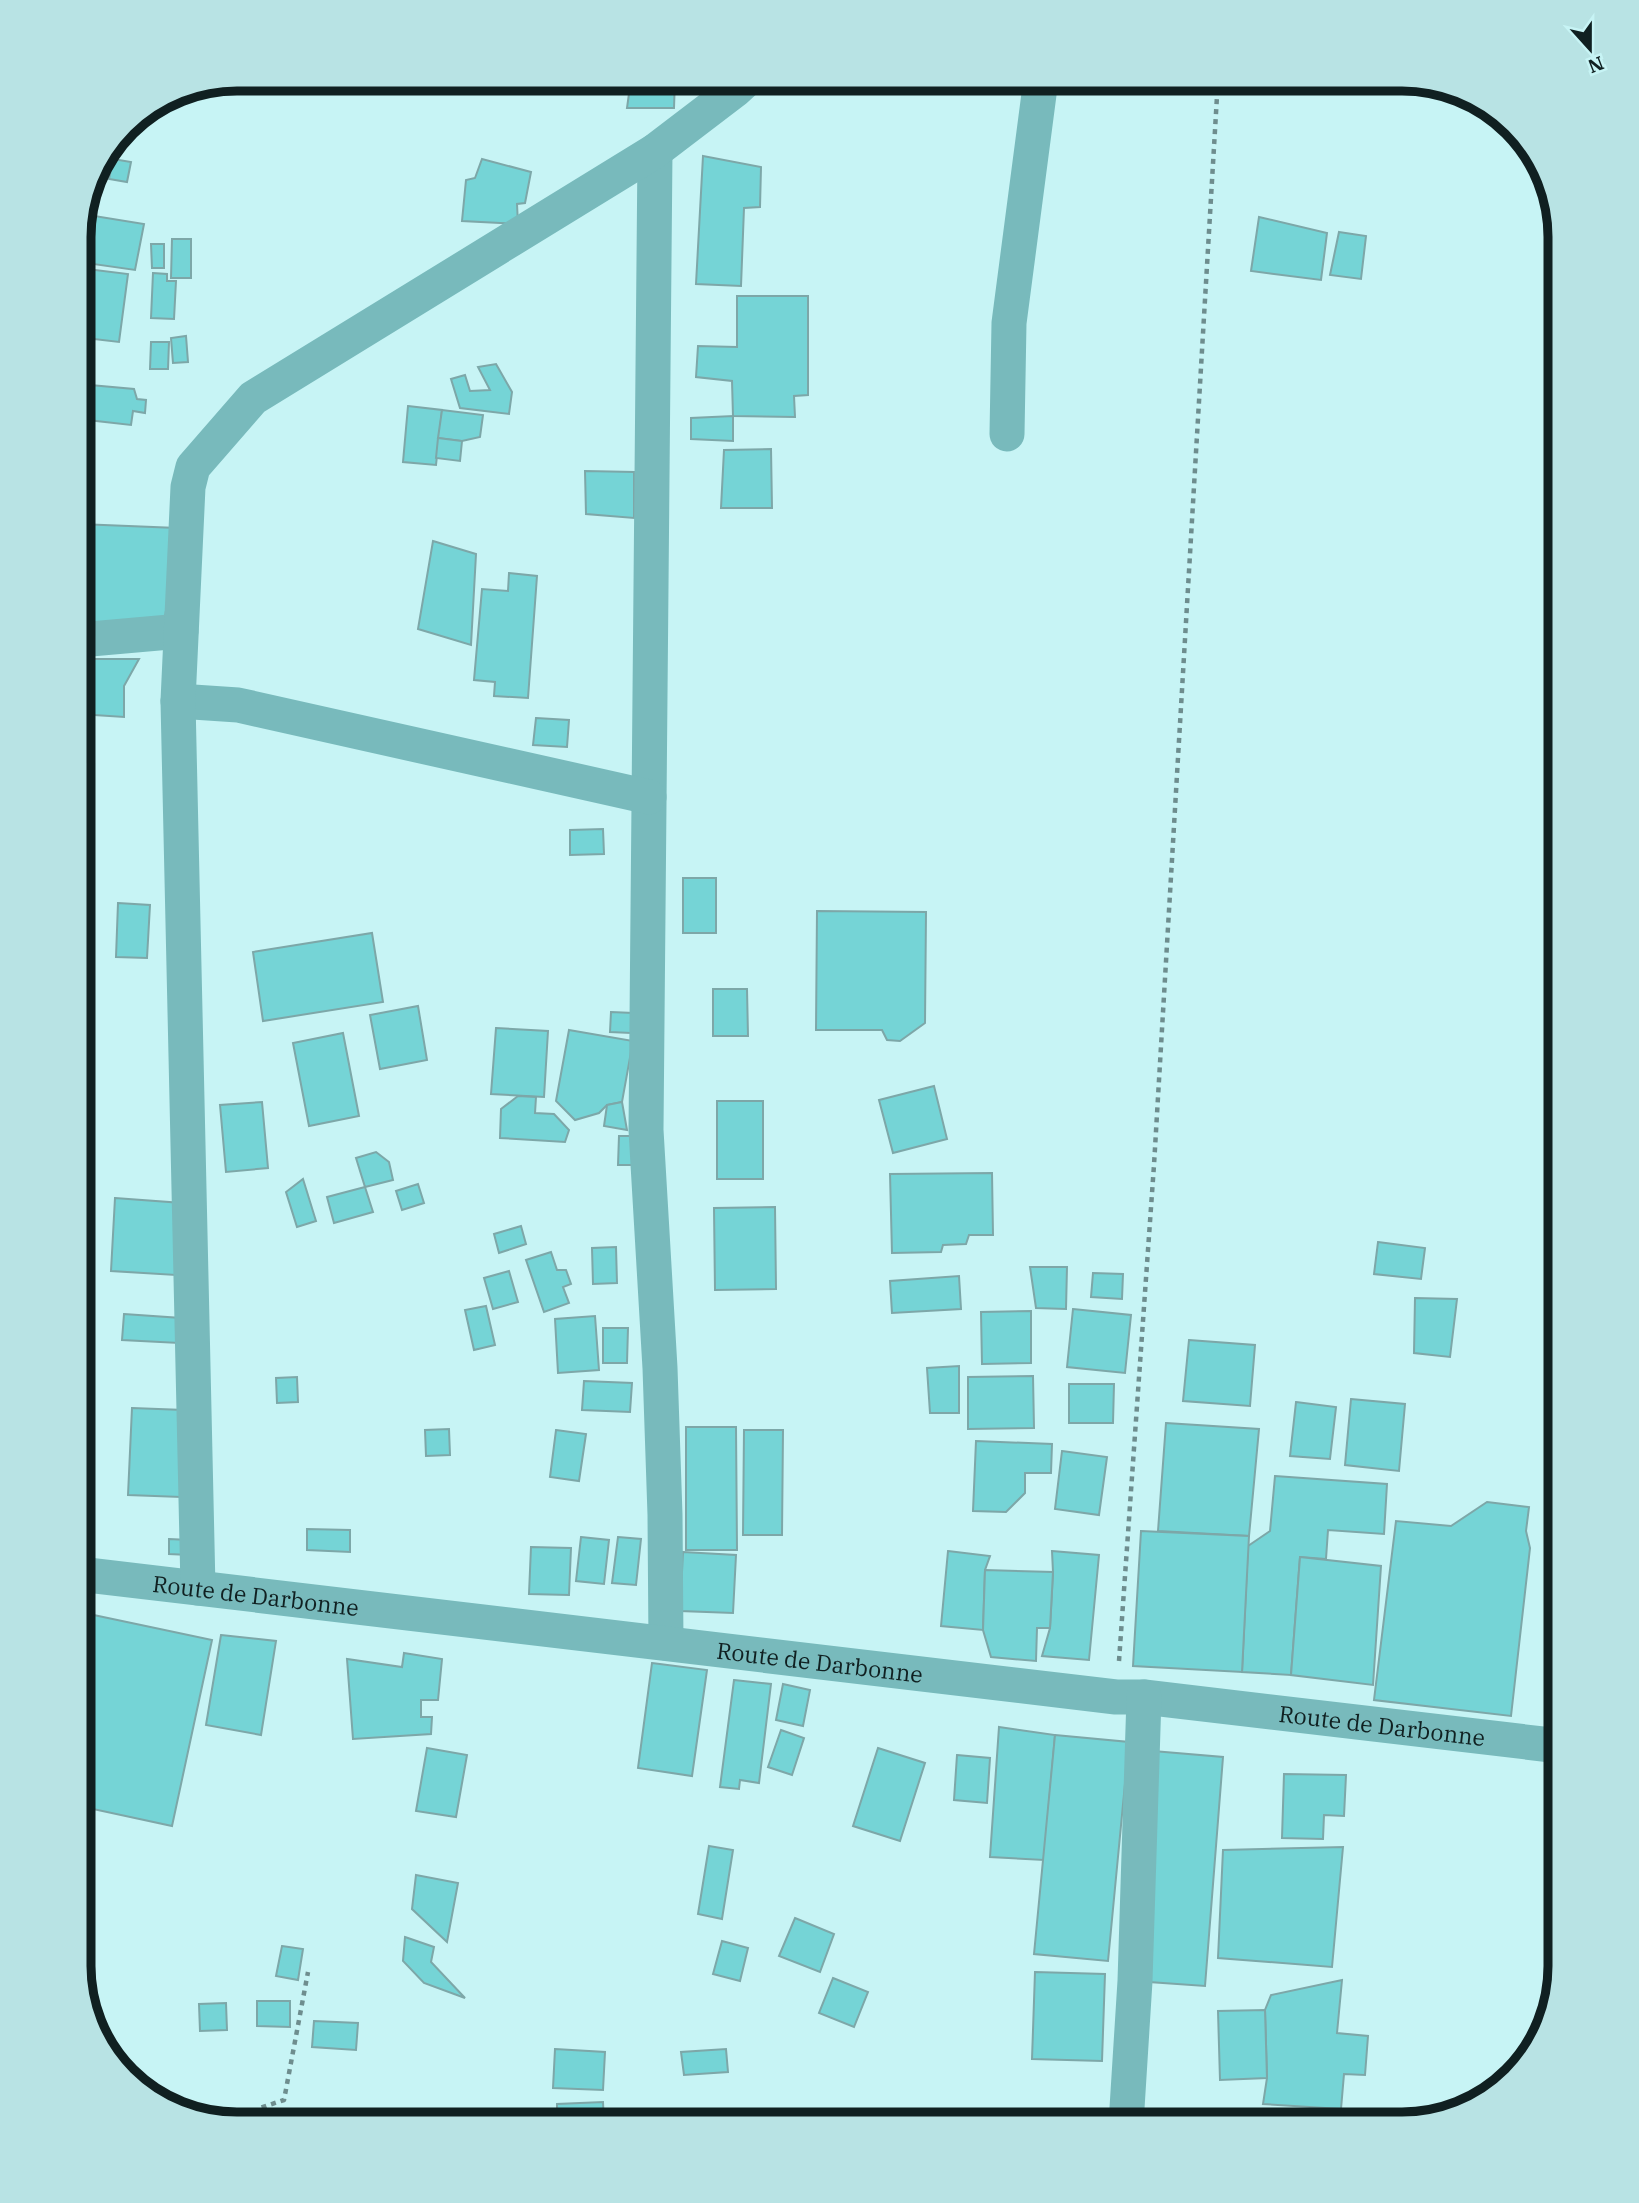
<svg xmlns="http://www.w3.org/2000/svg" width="1639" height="2203" font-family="'IBM Plex Serif',serif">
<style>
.building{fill:#75d4d6;stroke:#7da7a8;stroke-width:2}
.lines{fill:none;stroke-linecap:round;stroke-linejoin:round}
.path{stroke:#6e8d8e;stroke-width:4.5;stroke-dasharray:5 5;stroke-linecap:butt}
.minor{stroke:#78babc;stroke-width:35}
.labels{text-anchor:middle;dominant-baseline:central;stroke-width:7;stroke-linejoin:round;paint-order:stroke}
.street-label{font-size:23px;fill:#102021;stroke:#c7f4f5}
.rim{fill:none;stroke:#102021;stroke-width:9}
</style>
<rect width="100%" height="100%" fill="#c7f4f5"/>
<g class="building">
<path d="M631 79H675L674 108H627Z"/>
<path d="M703 156 761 167 760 207 744 208 741 286 696 284Z"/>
<path d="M102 158 107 159 101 192 89 190 95 167Z"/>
<path d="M113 159 131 162 127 182 109 179Z"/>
<path d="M482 159 531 172 525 203 517 204 518 224 462 221 466 180 475 178Z"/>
<path d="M82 214 144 224 135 270 79 262V226Z"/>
<path d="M1259 217 1327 233 1321 280 1251 271Z"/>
<path d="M1339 232 1366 236 1361 279 1330 275Z"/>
<path d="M172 239H191V278H171Z"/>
<path d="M151 244H164V268H152Z"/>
<path d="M79 268 128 274 119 342 94 339 79 344Z"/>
<path d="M153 273 167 274V281H176L174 319 151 318Z"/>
<path d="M737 296H808V395L794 396 795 417 733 416 732 381 696 377 698 346 737 347Z"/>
<path d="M186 336 188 362 173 363 171 338Z"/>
<path d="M151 342H169L168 369H150Z"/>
<path d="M496 364 512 392 509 414 460 408 451 379 465 375 470 391 490 390 478 367Z"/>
<path d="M79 384 134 389 137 399 146 400 145 413 133 411 131 425 79 419Z"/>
<path d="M408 406 442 410 436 465 403 462Z"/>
<path d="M442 410 483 415 480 437 462 441 438 438Z"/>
<path d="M733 416V441L691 439V418Z"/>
<path d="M438 438 462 441 460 461 436 458Z"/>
<path d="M771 449 772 508H721L724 450Z"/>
<path d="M585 471 634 472V518L586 514Z"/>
<path d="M79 524 177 528 165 618 79 625Z"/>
<path d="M433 541 476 554 471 645 418 629Z"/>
<path d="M509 573 537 576 528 698 494 696 495 682 474 680 482 589 508 591Z"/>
<path d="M79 659H139L124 686V717L79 714Z"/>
<path d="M536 718 569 720 567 747 533 745Z"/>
<path d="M603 829 604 854 570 855V830Z"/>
<rect x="683" y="878" width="33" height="55"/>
<path d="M118 903 150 905 147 958 116 957Z"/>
<path d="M817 911 926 912 925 1023 900 1041 887 1040 882 1030H816Z"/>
<path d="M372 933 383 1002 263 1021 253 952Z"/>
<path d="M713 989H747L748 1036H713Z"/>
<path d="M418 1006 427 1060 380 1069 370 1015Z"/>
<path d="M611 1012 633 1013 631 1033 610 1032Z"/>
<path d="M496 1028 548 1031 544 1097 491 1094Z"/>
<path d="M569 1030 633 1041 622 1102 607 1105 599 1113 575 1120 556 1101Z"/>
<path d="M343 1033 359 1116 309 1126 293 1043Z"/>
<path d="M934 1086 947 1139 893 1153 879 1100Z"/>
<path d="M518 1096 536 1097 535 1113 554 1114 569 1130 565 1142 500 1138 501 1109Z"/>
<rect x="717" y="1101" width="46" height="78"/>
<path d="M262 1102 268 1168 226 1172 220 1105Z"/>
<path d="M622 1102 627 1130 604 1126 607 1105Z"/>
<path d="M619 1136H641V1165H618Z"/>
<path d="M376 1152 389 1162 393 1180 365 1187 356 1158Z"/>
<path d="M992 1173 993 1235H969L966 1244 943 1245 941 1252 892 1253 890 1174Z"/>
<path d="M303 1179 316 1221 297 1227 286 1192Z"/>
<path d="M418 1184 424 1203 402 1210 396 1191Z"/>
<path d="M365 1187 373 1212 334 1223 327 1197Z"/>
<path d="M115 1198 182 1203 176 1275 111 1271Z"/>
<path d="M775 1207 776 1289 715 1290 714 1208Z"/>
<path d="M521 1226 526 1244 499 1253 494 1234Z"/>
<path d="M1378 1242 1425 1248 1421 1279 1374 1274Z"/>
<path d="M616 1247 617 1283 593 1284 592 1248Z"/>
<path d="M551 1252 557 1270H566L571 1284 563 1287 569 1303 544 1312 526 1260Z"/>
<path d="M1030 1267H1067L1066 1309 1036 1308Z"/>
<path d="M509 1271 518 1302 493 1309 484 1278Z"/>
<path d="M1093 1273 1123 1274 1122 1299 1091 1297Z"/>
<path d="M959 1276 961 1309 892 1313 890 1281Z"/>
<path d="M1415 1298 1457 1299 1450 1357 1414 1353Z"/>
<path d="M486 1306 495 1345 474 1350 465 1310Z"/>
<path d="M1073 1309 1131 1315 1125 1373 1067 1367Z"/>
<path d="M1031 1311V1363L982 1364 981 1312Z"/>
<path d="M124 1314 181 1318 179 1343 122 1340Z"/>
<path d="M595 1316 599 1370 558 1373 555 1319Z"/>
<path d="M603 1328H628L627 1363H603Z"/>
<path d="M1189 1340 1255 1345 1250 1406 1183 1401Z"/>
<path d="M959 1366V1413H930L927 1368Z"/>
<path d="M1033 1376 1034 1428 968 1429V1377Z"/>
<path d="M297 1377 298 1402 277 1403 276 1378Z"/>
<path d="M584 1381 632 1383 630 1412 582 1410Z"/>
<path d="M1069 1384H1114L1113 1423H1069Z"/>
<path d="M1351 1399 1405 1404 1399 1471 1345 1465Z"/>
<path d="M1296 1402 1336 1407 1330 1459 1290 1456Z"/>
<path d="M132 1408 184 1410 181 1497 128 1495Z"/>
<path d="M1166 1423 1259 1429 1249 1536 1158 1531Z"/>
<path d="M686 1427H736L737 1550H686Z"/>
<path d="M449 1429 450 1455 426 1456 425 1430Z"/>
<path d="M556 1430 586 1434 579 1481 550 1477Z"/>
<path d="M744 1430H783L782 1535H743Z"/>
<path d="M976 1441 1052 1444 1051 1473H1025V1493L1006 1512 973 1511Z"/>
<path d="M1062 1451 1107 1457 1099 1515 1055 1509Z"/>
<path d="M1275 1476 1387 1484 1384 1534 1328 1530 1326 1559 1300 1557 1291 1675 1242 1672 1248 1546 1270 1531Z"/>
<path d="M1487 1502 1529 1507 1526 1531 1530 1548 1511 1716 1374 1700 1396 1521 1451 1526Z"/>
<path d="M307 1529 350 1530V1552L307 1550Z"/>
<path d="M1141 1531 1249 1536 1242 1672 1133 1666Z"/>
<path d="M581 1537 609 1540 604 1584 576 1581Z"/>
<path d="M618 1537 641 1539 636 1585 612 1583Z"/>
<path d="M169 1539 189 1540V1555L169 1554Z"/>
<path d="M531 1547 571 1548 569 1595 529 1594Z"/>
<path d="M948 1551 990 1556 985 1570 983 1630 941 1626Z"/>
<path d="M1052 1551 1099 1555 1089 1660 1042 1656 1050 1628 1053 1572Z"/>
<path d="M683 1552 736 1555 733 1613 680 1611Z"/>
<path d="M1300 1557 1381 1566 1373 1685 1291 1675Z"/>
<path d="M985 1570 1053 1572 1050 1628H1037L1036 1661 991 1657 983 1630Z"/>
<path d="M89 1614 212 1640 172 1826 79 1806V1659Z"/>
<path d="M221 1635 276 1641 261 1735 206 1725Z"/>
<path d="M404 1653 442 1659 438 1700H421V1717H432L431 1734 353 1739 347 1659 402 1667Z"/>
<path d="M652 1663 707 1670 692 1776 638 1768Z"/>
<path d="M734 1680 771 1684 759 1783 740 1780 739 1789 720 1787Z"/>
<path d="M783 1684 810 1690 803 1726 776 1720Z"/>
<path d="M999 1727 1055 1735 1044 1860 990 1857Z"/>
<path d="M781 1730 804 1738 792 1775 768 1767Z"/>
<path d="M1055 1735 1129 1742 1108 1961 1034 1954Z"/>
<path d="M427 1748 467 1755 456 1817 416 1811Z"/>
<path d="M878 1748 925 1763 900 1841 853 1826Z"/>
<path d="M1153 1751 1223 1757 1205 1986 1135 1981Z"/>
<path d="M957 1755 990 1758 987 1803 954 1800Z"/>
<path d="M1284 1774 1346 1775 1344 1816 1324 1815 1323 1839 1282 1838Z"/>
<path d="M1554 1828H1560V1930H1550Z"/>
<path d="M709 1846 733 1850 722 1919 698 1914Z"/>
<path d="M1343 1847 1332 1967 1218 1958 1223 1850Z"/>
<path d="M416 1875 458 1883 447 1942 412 1909Z"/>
<path d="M795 1918 834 1934 820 1972 779 1956Z"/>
<path d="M405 1937 434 1947 431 1962 465 1998 424 1983 403 1961Z"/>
<path d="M722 1941 748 1948 740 1981 713 1974Z"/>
<path d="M282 1946 303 1949 298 1980 276 1976Z"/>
<path d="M1035 1972 1105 1974 1102 2061 1032 2059Z"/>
<path d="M833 1978 868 1992 854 2027 819 2013Z"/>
<path d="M1342 1980 1337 2033 1368 2036 1365 2075 1344 2074 1341 2109 1263 2104 1267 2078 1265 2010 1271 1995Z"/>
<path d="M257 2001H290V2027L257 2026Z"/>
<path d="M226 2003 227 2030 200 2031 199 2004Z"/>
<path d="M1265 2010 1267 2078 1220 2080 1218 2011Z"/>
<path d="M314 2021 358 2023 356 2050 312 2047Z"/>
<path d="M555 2049 605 2052 603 2090 553 2088Z"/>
<path d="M726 2049 728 2072 684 2075 681 2052Z"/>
<path d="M603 2102 604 2124H557V2104Z"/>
</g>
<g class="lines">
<g class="path">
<path d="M1119 1661 1154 1165 1218 79"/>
<path d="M251 2124 260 2108 284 2100 308 1972"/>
<path d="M997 2124 1014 2121"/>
</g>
<g class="minor">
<path d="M655 151 646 1130 660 1368 665 1515 666 1643"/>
<path d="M1007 434 1009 323 1041 79"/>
<path d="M79 640 181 631"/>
<path d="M178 701 238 705 649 797"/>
<path id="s1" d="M79 1574 1116 1697H1144L1560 1746"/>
<path d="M198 1588 178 701 188 487 193 467 253 398 655 151 735 90 747 79"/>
<path d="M1126 2124 1135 1981 1144 1697"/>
</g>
</g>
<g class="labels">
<g class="street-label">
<text stroke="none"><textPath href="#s1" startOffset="178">Route de Darbonne</textPath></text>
<text stroke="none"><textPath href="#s1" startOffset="746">Route de Darbonne</textPath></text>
<text stroke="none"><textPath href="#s1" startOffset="1312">Route de Darbonne</textPath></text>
</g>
</g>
<path d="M0 0H1639V2203H0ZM237 91H1402A146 146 0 0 1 1548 237V1966A146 146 0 0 1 1402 2112H237A146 146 0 0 1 91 1966V237A146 146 0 0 1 237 91Z" fill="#b8e3e4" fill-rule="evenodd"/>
<path class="rim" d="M237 91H1402A146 146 0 0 1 1548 237V1966A146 146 0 0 1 1402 2112H237A146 146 0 0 1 91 1966V237A146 146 0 0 1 237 91Z"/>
<g transform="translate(1590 49) rotate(159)" stroke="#c7f4f5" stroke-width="5" paint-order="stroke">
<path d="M0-5L12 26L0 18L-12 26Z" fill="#102021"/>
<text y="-10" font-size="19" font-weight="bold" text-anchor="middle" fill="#102021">N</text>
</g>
</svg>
